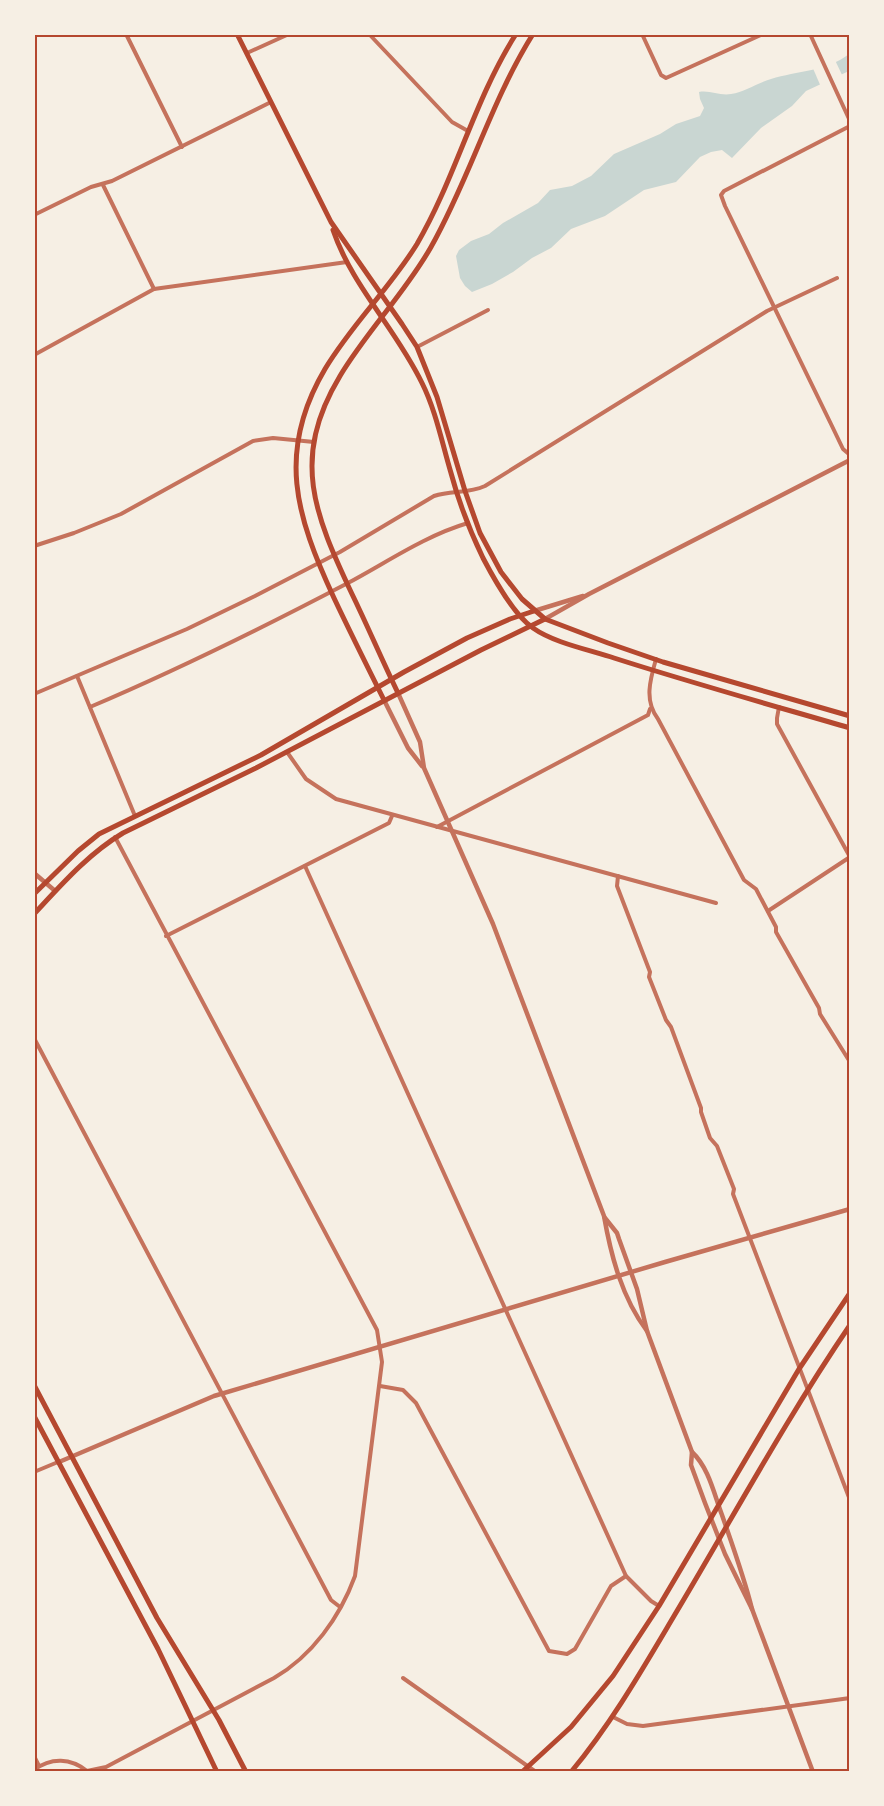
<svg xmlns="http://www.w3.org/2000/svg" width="884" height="1806" font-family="Jost,sans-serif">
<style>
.water{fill:#c9d6d2}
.pier{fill:#f6efe4}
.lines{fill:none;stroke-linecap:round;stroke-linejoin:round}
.minor{stroke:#c5725c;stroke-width:4}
.tertiary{stroke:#c5725c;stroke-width:4.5}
.secondary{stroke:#b5482f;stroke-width:5}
.neatline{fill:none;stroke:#b5482f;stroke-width:2}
</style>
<rect width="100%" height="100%" fill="#f6efe4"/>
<path class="water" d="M849 54V71L806 91 792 106 761 128 732 158 722 150 711 152 700 157 676 182 644 190 605 216 571 229 551 248 532 258 513 272 492 284 472 292 465 286 460 278 456 256 459 250 471 241 489 234 503 223 538 203 550 190 572 186 591 176 614 154 660 134 676 124 700 116 704 108 700 99 699 92C710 90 720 96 731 94 745 92 757 83 771 79 797 71 827 71 849 54Z"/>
<path class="pier" d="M834 58 843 77 821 87 812 66Z"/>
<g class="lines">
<g class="minor">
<path d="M126 34 182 147"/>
<path d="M369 34 452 122 468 131"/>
<path d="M642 34 661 75 666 78 763 34"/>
<path d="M810 34 850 121"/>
<path d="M247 53 289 34"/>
<path d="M850 126 724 191 721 195 725 206 831 424 843 449 850 455"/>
<path d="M103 185 154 289"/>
<path d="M34 215 91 187 112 181 271 102"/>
<path d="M417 347 488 310"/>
<path d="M34 355 154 289 347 262"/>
<path d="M34 546 74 533 121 514 253 441 273 438 314 442"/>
<path d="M656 659C650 680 644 701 658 719L744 880 756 889 776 927V932L819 1008 820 1014 850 1062"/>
<path d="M77 676 135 816"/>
<path d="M34 694 187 629 255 596 340 552 434 496C451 490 468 494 485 486L767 311 837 278"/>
<path d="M90 707C177 670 262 628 346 584 386 563 424 536 468 523"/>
<path d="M287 752 306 779 336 799 716 903"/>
<path d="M437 827 648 715 650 709"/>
<path d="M305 866 626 1576 651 1601 659 1606"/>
<path d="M618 876 617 886 650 972 649 977 666 1020 671 1027 701 1108V1112L710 1138 717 1146 734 1189 733 1194 850 1500"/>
<path d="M768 911 850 857 777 724V718L779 707"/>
<path d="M166 936 389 823 392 816"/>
<path d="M34 1038 331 1600 340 1607"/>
<path d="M380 1386 403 1390 416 1403 549 1651 567 1654 575 1649 611 1586 626 1576"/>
<path d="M34 1472 58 1462"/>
<path d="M403 1678 536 1772"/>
<path d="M613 1717 627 1724 643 1726 850 1698"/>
<path d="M34 1756 39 1766"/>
<path d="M34 1770C51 1757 71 1758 87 1771L106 1767 274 1678C312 1656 340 1617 355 1576L382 1362 377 1330 115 837"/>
</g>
<g class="tertiary">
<path d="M534 611 583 596"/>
<path d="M545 619 589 594 850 460"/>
<path d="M398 693 420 742 424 768 493 924 604 1216C611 1256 622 1298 647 1331"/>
<path d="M384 700 408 748 422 766"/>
<path d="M34 873 54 890"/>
<path d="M605 1218 617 1233 619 1239 637 1289 647 1331 692 1452C709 1468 714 1494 722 1515 733 1547 744 1577 752 1609"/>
<path d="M692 1452 691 1465 705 1503 725 1554 752 1609 813 1772"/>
<path d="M59 1462 214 1396 665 1262 850 1209"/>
</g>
<g class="secondary">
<path d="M237 34 331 222 402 324 417 347 437 397 465 491 480 533 501 572 522 599 545 619 608 643 663 662 850 716"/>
<path d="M333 230C352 286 396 329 422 383 436 411 442 443 451 473 459 503 470 531 483 558 494 579 514 615 533 628 554 643 590 650 614 658 692 683 771 705 850 728"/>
<path d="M398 693C382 660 368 627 352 594 315 515 290 459 340 376 367 331 405 293 431 247 470 178 491 101 533 34"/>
<path d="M384 700C367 666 350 632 334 598 296 516 276 452 325 369 352 324 390 288 417 244 456 177 474 100 516 34"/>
<path d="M34 894 78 851 99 834 261 755 404 672 467 638 510 619 534 611"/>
<path d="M34 914C62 884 88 854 123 833L256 768 481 650 545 619"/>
<path d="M34 1385 157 1618 219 1720 246 1772"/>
<path d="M34 1416 158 1649 217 1772"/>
<path d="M522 1772 571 1727 613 1676 659 1606 799 1369 850 1293"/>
<path d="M571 1772C611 1724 642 1670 674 1616 732 1519 786 1419 850 1325"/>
</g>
</g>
<rect width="884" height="1806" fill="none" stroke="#f6efe4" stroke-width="72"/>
<rect x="36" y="36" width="812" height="1734" class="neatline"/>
</svg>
